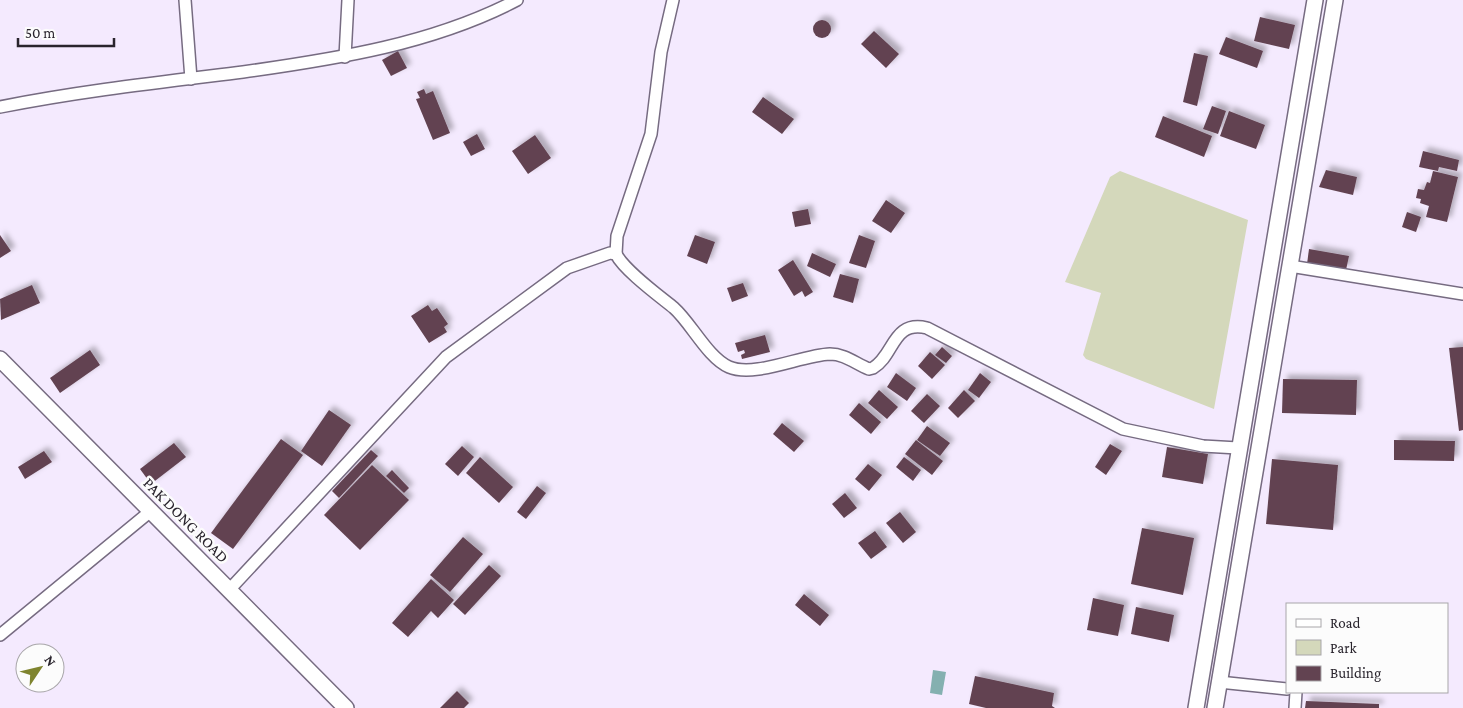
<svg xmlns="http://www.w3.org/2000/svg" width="1463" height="708" font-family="'Crimson Pro',serif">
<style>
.green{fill:#d4d8bb}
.water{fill:#84b0b0}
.building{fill:#624351;filter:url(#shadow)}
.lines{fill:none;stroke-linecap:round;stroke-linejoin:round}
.street-casing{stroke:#766b81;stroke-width:14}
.secondary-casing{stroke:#766b81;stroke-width:18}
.street{stroke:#fff;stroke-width:11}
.secondary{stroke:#fff;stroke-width:15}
.labels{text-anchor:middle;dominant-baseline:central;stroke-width:5;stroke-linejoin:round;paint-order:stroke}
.street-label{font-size:16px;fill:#29242d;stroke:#fcfcfc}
</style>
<defs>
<filter id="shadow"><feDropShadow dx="4.5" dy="-4.5" stdDeviation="2.5" flood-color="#0004"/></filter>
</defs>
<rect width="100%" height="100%" fill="#f4eafe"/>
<path class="green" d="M1120 171 1248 220 1214 409 1086 359 1083 355 1101 293 1065 282 1110 177Z"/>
<path class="water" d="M933 670 946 672 942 695 930 693Z"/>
<g class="building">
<path d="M1260 17 1295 25 1289 49 1254 41Z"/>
<circle cx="822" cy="29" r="9"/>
<path d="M874 31 899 54 886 68 861 44Z"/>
<path d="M1226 37 1263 51 1257 68 1219 54Z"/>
<path d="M398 51 407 68 391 76 382 60Z"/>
<path d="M1194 53 1208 56 1197 106 1183 102Z"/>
<path d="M424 89 426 94 433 91 450 133 433 140 416 99 420 98 417 92Z"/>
<path d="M763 97 794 119 782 134 752 112Z"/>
<path d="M1212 106 1226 111 1218 134 1203 129Z"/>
<path d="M1229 111 1265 125 1256 149 1220 136Z"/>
<path d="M1163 116 1212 136 1204 157 1155 137Z"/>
<path d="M477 134 485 149 471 156 463 142Z"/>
<path d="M535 135 551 158 528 174 512 151Z"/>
<path d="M1423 151 1459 160 1457 171 1439 167 1438 171 1419 167Z"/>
<path d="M1326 170 1357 177 1353 195 1319 187Z"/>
<path d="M1433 171 1458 177 1447 222 1426 217 1429 206 1420 203 1421 199 1416 198 1418 189 1424 190 1427 182 1430 183Z"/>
<path d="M886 200 905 213 891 233 872 221Z"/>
<path d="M808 209 811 224 795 227 792 212Z"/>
<path d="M1407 212 1421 217 1416 232 1402 227Z"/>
<path d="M0 235 11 251 0 258Z"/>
<path d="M695 235 715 242 707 264 687 256Z"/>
<path d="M859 235 875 241 866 268 849 263Z"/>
<path d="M1309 249 1349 256 1346 270 1307 264Z"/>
<path d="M812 253 836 264 830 277 807 266Z"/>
<path d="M793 260 813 292 805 297 802 291 794 296 778 270Z"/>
<path d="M840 274 859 279 853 303 833 297Z"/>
<path d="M743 283 748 296 732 302 727 288Z"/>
<path d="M32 285 40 303 1 320 0 299Z"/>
<path d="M428 305 432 311 437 308 448 324 444 327 447 332 429 343 411 316Z"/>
<path d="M765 335 770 352 742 359 741 355 745 353 744 350 738 352 735 343Z"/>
<path d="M942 347 952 356 946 363 935 355Z"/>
<path d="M1463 347V430L1459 431 1449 348Z"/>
<path d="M90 350 100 365 60 393 50 378Z"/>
<path d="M930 352 945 365 932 379 918 366Z"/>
<path d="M896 373 916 388 907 401 887 387Z"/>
<path d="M980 373 991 382 979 398 968 390Z"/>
<path d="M1283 379 1357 380 1356 415 1282 413Z"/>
<path d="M879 390 898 407 887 419 868 403Z"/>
<path d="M964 390 975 401 958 418 948 408Z"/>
<path d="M927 394 940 406 924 423 911 411Z"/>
<path d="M859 403 881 422 871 434 849 415Z"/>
<path d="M329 410 351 425 322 466 301 451Z"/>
<path d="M782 423 804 441 794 452 773 434Z"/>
<path d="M927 426 950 443 940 456 917 440Z"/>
<path d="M281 439 303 455 233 549 211 533Z"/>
<path d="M916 440 943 461 932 475 905 454Z"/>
<path d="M1394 440 1455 441 1454 461 1394 460Z"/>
<path d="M174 443 186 457 151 484 140 469Z"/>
<path d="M1110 444 1122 451 1106 475 1095 467Z"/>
<path d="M462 446 474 457 458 476 445 464Z"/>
<path d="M1167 447 1208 454 1203 484 1162 477Z"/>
<path d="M371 450 378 456 339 498 332 491Z"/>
<path d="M44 451 52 462 25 479 18 467Z"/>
<path d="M480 457 513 487 499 503 466 473Z"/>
<path d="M904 457 921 470 913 481 896 467Z"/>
<path d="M1272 459 1338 465 1333 530 1266 524Z"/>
<path d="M868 464 882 475 869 491 855 479Z"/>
<path d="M372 465 409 500 360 550 324 515Z"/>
<path d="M392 470 409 488 404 493 386 476Z"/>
<path d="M537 486 546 493 526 519 517 512Z"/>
<path d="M845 493 857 508 844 518 832 504Z"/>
<path d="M900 512 916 532 903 543 886 523Z"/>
<path d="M1142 528 1194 538 1183 595 1131 584Z"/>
<path d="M875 531 887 547 871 559 858 543Z"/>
<path d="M463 537 483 554 450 592 430 575Z"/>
<path d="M489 565 501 576 465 615 453 604Z"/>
<path d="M431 579 454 600 438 618 431 611 408 637 392 623Z"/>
<path d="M804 594 829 615 820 626 795 605Z"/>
<path d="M1093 598 1124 605 1118 636 1087 630Z"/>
<path d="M1136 607 1174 615 1169 642 1131 634Z"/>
<path d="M975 676 1054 693 1052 706 1055 708H986L969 704Z"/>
<path d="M457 691 469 703 464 708H440Z"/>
<path d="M1306 701 1379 704V708H1305Z"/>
</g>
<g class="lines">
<defs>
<g id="street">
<path d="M185 0 191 79"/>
<path d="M345 57 348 0"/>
<path d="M0 107C80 91 162 82 243 72 336 59 433 44 517 0"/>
<path d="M616 254 617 236 651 134 661 52 673 0"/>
<path d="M1290 266 1463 294"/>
<path d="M230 589 446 357 567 268 610 253 616 254C624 270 658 295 674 308 691 323 708 358 729 367 755 378 802 355 830 354 845 354 856 364 869 369L873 368C895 355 892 320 927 328L1123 429 1203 446 1238 448"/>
<path d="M0 635 152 510"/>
<path d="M1219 682 1287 689"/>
<path d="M1295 708 1296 692"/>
</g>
<g id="secondary">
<path d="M0 359 346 708"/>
<path d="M1196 708 1315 0"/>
<path d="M1215 708 1335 0"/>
</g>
</defs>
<use href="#street" class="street-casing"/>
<use href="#secondary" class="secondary-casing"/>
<use href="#street" class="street"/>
<use href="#secondary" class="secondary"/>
</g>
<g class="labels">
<g class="street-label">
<text transform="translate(186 520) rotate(45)">PAK DONG ROAD</text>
</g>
</g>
<rect x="1286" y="603" width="162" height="90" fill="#fcfcfc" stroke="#a8a6a9"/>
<rect x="1296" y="619" width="25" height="8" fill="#ffffff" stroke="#a8a6a9"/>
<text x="1330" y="628" font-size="15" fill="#29242d">Road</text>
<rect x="1296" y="640" width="25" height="15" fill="#d4d8bb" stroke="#a8a6a9"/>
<text x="1330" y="653" font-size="15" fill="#29242d">Park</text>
<rect x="1296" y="666" width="25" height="15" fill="#624351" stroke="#a8a6a9"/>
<text x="1330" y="678" font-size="15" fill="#29242d">Building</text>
<g transform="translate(40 668) rotate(55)"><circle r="24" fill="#fcfcfc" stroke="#a8a6a9"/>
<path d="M0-4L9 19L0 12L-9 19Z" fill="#7f842f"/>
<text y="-8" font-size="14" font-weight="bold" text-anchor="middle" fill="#29242d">N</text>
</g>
<path d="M18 38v8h96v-8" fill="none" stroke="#29242d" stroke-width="2.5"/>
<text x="25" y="38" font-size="15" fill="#29242d" stroke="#fcfcfc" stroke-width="4" paint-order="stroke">50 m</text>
</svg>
